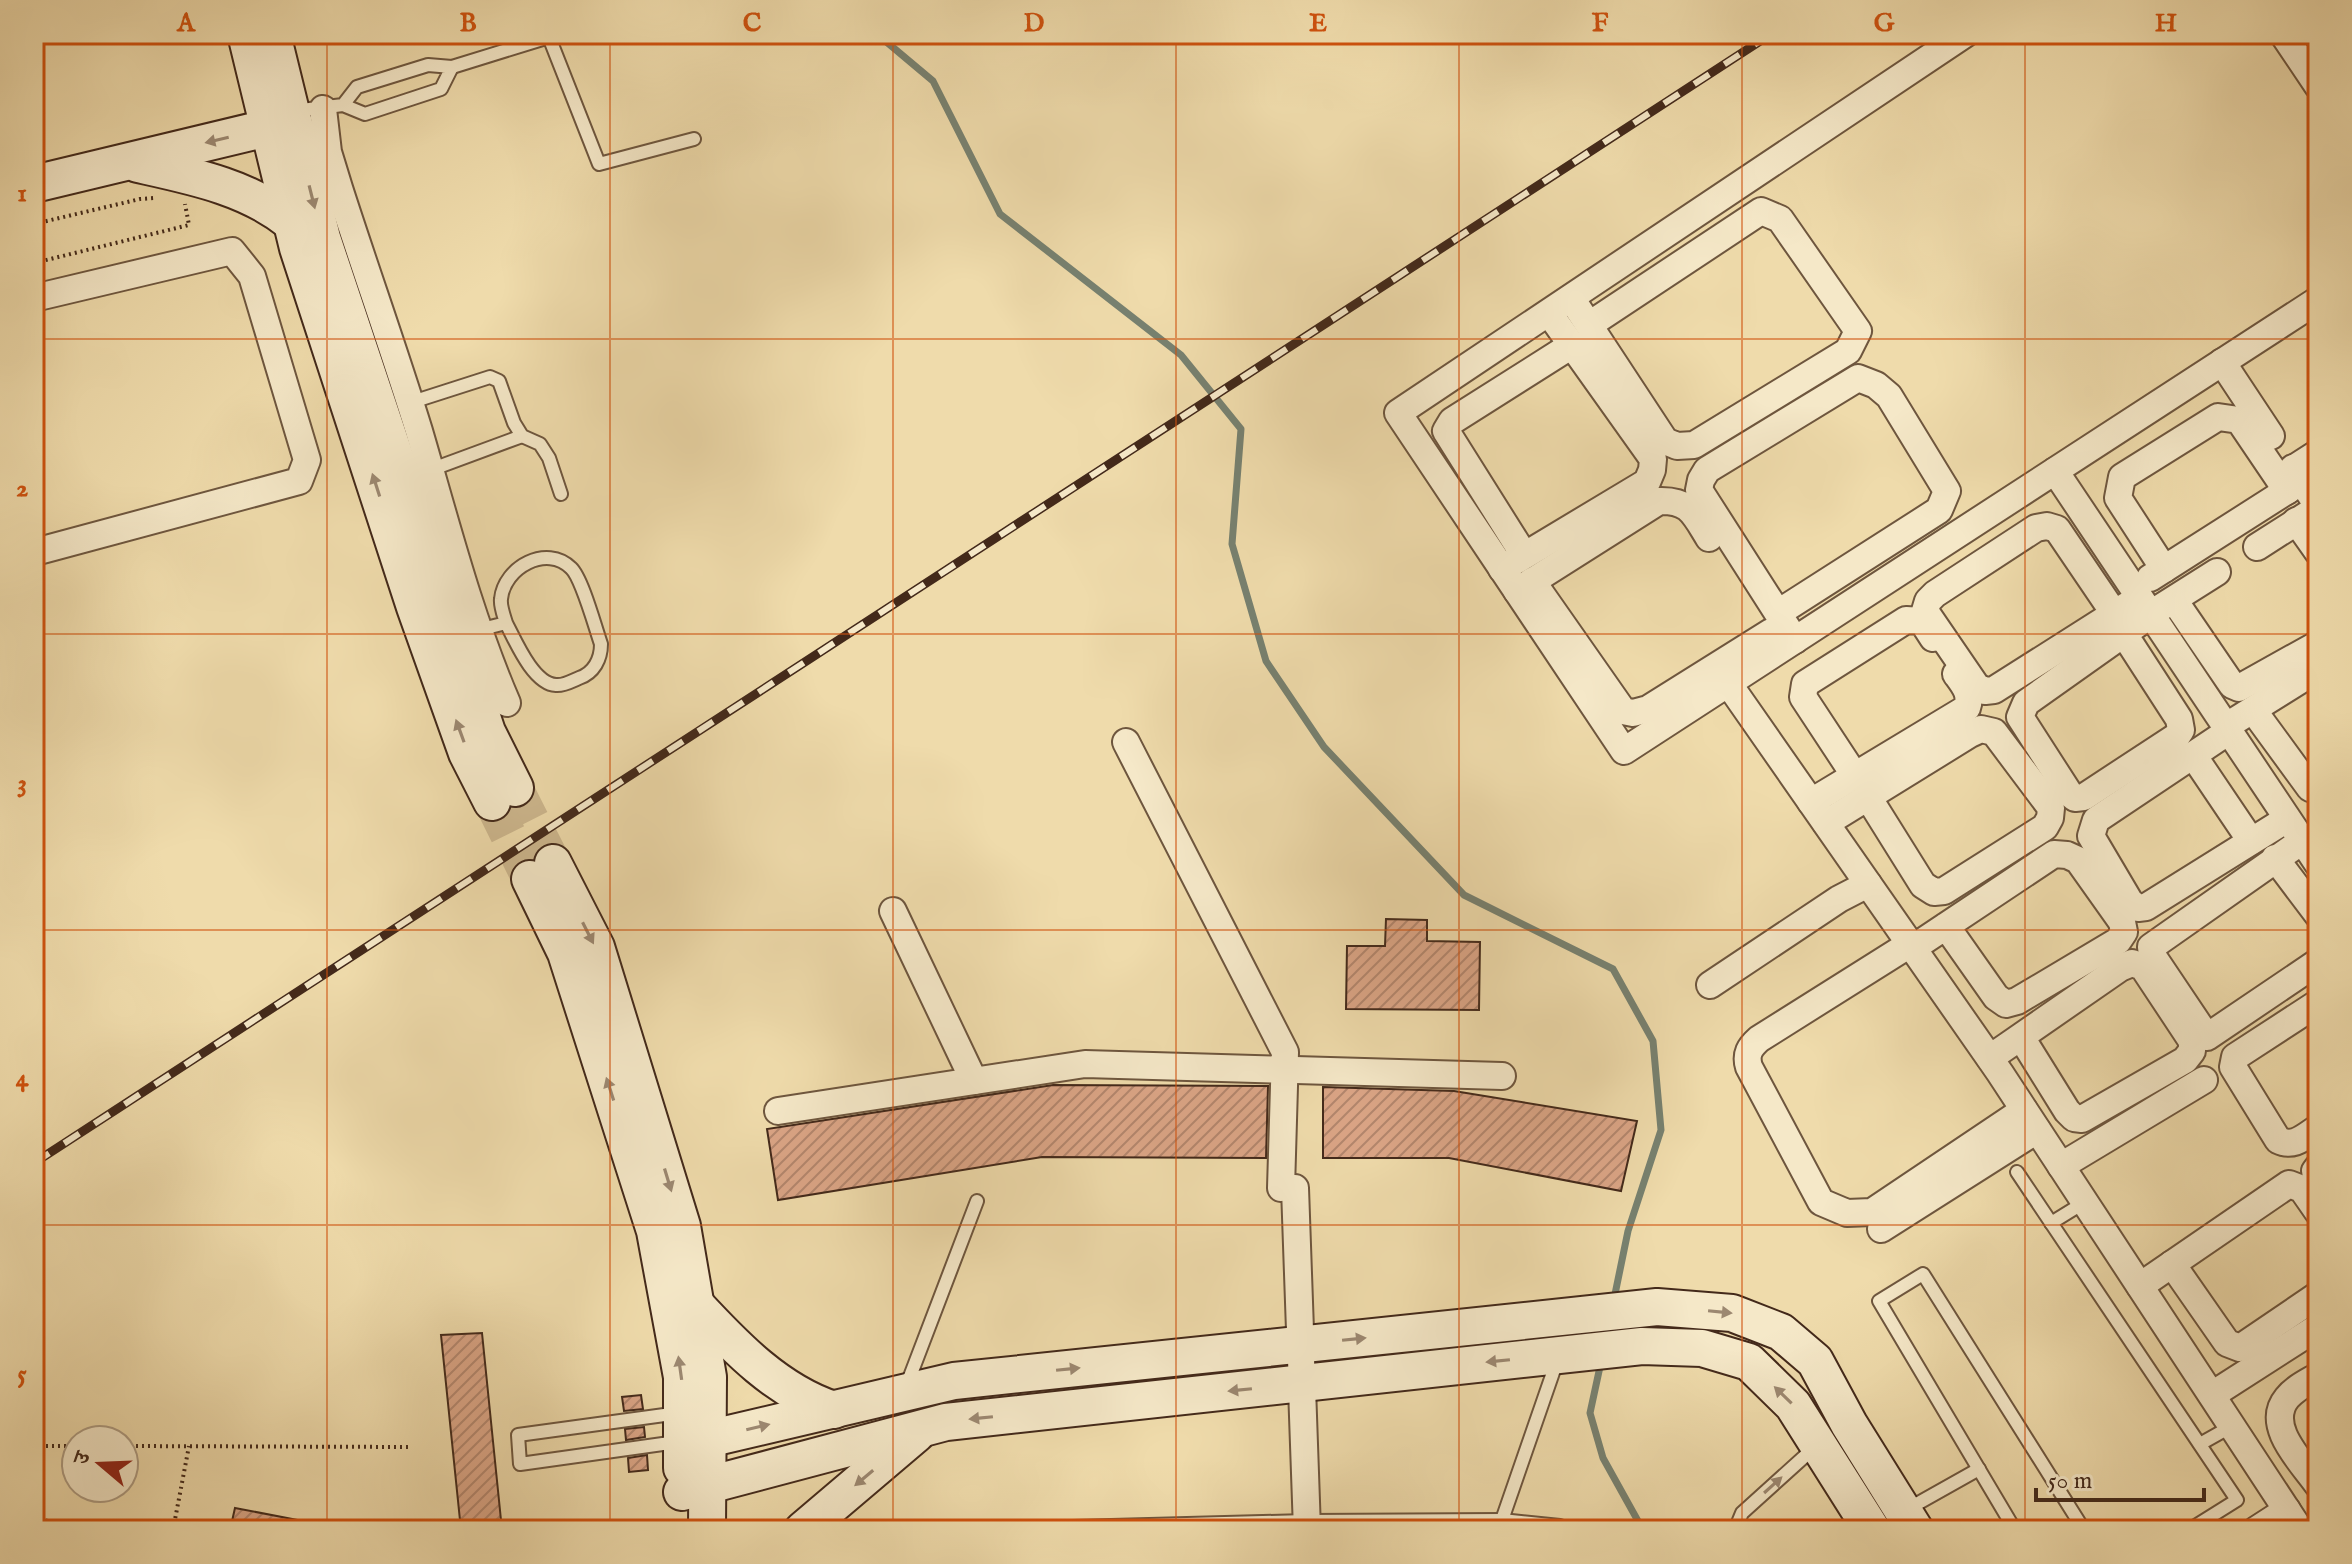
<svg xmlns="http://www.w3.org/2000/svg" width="2352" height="1564" font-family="'IM FELL English','Noto Serif Devanagari',serif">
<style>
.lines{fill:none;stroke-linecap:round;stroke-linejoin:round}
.stream{stroke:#778170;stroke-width:7}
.building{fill:url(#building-hatch);stroke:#43291a;stroke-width:2}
.secondary-tunnel{stroke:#cdb78e;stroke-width:36;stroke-dasharray:36 18;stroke-linecap:butt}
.lane-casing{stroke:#6e563e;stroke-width:16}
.street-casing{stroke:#6e563e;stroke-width:30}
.secondary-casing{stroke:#43291a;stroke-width:40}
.path{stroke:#43291a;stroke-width:4;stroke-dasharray:2 4;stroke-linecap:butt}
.lane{stroke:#f5e8c8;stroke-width:12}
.street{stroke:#f5e8c8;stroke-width:26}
.secondary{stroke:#f5e8c8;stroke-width:36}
.rail-casing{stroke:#43291a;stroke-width:9}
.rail{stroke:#f5e8c8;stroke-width:6;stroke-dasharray:18;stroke-linecap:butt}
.oneway{fill:#9c8871}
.grid{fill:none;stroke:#cf520e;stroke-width:2;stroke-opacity:0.55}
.neatline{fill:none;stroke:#cf520e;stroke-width:3}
.grid-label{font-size:26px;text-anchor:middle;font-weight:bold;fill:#cf520e}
</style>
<defs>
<pattern id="building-hatch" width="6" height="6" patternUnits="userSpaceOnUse" patternTransform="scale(2)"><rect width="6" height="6" fill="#dba586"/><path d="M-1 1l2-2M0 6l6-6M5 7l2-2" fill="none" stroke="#b3866d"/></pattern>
</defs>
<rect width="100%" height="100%" fill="#efdbab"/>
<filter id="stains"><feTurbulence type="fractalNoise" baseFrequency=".0025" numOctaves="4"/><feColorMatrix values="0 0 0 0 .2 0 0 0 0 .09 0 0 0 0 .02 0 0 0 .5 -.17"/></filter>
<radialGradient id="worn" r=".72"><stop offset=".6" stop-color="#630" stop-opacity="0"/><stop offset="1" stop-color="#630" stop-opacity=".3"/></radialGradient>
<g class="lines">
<g class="stream">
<path d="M877 34 933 81 1000 214 1181 355 1241 429 1232 544 1266 661 1324 747 1464 895 1613 969 1653 1041 1661 1130 1628 1231 1614 1299"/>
<path d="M1601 1362 1590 1413 1603 1458 1643 1530"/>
</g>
</g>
<g class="building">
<path d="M1386 919 1427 920V941L1480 942 1479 1010 1346 1009 1347 946H1385Z"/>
<path d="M1053 1085 1268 1086 1266 1158 1042 1157 778 1200 767 1129Z"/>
<path d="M1323 1087 1454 1091 1637 1121 1621 1191 1449 1158H1323Z"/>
<path d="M482 1333 502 1530H461L441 1335Z"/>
<path d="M641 1395 643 1409 624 1411 622 1397Z"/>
<path d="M644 1427 645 1437 626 1440 625 1429Z"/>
<path d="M647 1455 648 1470 629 1472 628 1458Z"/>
<path d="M235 1508 303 1521 302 1530H230Z"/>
</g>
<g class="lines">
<g class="secondary-tunnel">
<path d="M515 788 553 863"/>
<path d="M492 802 530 879"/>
</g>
<defs>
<g id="lane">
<path d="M452 67 549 37 599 164 694 139"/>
<path d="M293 111 343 105 357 87 428 65 452 67 441 89 365 114 343 105"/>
<path d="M409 403 490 377 499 381 514 423 522 436 540 444 549 458 561 494"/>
<path d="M430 470 522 436"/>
<path d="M478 630 506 623C504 616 500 606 501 599 504 567 547 544 571 568 582 578 595 627 601 644 601 659 594 673 579 678 572 681 563 686 556 685 533 684 515 640 506 623"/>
<path d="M2017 1172 2237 1500 2189 1530"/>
<path d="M2051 1223 2085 1202"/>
<path d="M906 1387 977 1201"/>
<path d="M677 1442 520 1464 518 1435 679 1413"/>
<path d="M2200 1444 2232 1426"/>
<path d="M1906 1510 1979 1469"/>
<path d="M1502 1520 1557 1361"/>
<path d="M957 1530 1306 1521 1502 1520 1560 1526 1564 1530"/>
<path d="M1735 1530 1742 1513 1815 1447"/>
<path d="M1839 1530 1859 1517"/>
<path d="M2015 1530 1879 1301 1923 1274 2084 1530"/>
</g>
<g id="street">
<path d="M1965 34 1398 413 1624 751 2318 300"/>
<path d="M2283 34 2318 86"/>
<path d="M323 109 328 152 339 188C365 269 394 350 419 431 446 523 469 615 507 703"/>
<path d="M34 298 232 251 252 276 307 460 299 481 35 552"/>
<path d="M1571 298 1665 441 1677 446 1694 445 1848 351 1858 331 1780 219 1761 211 1589 325"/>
<path d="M2222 362 2271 436"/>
<path d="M2293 468 2318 506"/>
<path d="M2293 469 2318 453"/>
<path d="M2055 471 2318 864"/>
<path d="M2296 521 2318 552"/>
<path d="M2257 547 2318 508"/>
<path d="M1524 555 1446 431 1452 421 1572 345"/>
<path d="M1502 569 1647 482 1652 470 1653 459 1549 313"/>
<path d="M2164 569 2118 498 2122 477 2218 417 2239 420 2287 491"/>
<path d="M2150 578 2299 483"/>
<path d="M1532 581 1623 711 1633 713 1648 709 1771 632"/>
<path d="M1517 591 1659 501C1690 500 1694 514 1709 538"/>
<path d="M2174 600 2232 685 2239 688 2318 644"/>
<path d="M1778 613 1939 510 1947 491 1889 396 1876 385 1858 378 1707 470 1701 480 1699 490 1795 640"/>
<path d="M2114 613 2057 529 2047 526 2036 528 1935 594 1928 601 1925 611 1977 687 1985 691 1994 690 2139 598"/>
<path d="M2124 634 2179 719 2181 730 2177 736 2084 797 2075 798 2069 793 2020 717 2026 703 2160 608 2217 572"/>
<path d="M1728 683 2000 1073 2300 1530"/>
<path d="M2253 710 2310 788 2318 791"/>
<path d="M2225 727 2318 669"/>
<path d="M2229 731 2096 820 2091 836 2130 902 2138 908 2146 907 2287 819"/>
<path d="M1126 742 1285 1052 1281 1188"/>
<path d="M2193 755 2251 841"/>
<path d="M1855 776 1803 697 1805 684 1906 620 1922 621 1933 638"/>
<path d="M1811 802 1967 708C1972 694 1964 685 1956 674"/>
<path d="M1826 823 1970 734 1981 729 1994 732 2051 808 2050 818 2045 827 1944 891 1934 892 1923 885 1868 797"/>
<path d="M2302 841 2151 947 2152 955 2207 1037 2318 962"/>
<path d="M2275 858 2318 915"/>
<path d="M893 911 974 1081"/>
<path d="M1910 944 1759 1039C1750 1047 1745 1054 1749 1067L1821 1202 1847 1213 1872 1212 2024 1110"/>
<path d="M1913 948 2054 854 2067 855 2078 860 2122 922 2124 932 2118 941 2017 1001 2006 1004 1996 997 1946 926"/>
<path d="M1710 985 1839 899 1868 884"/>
<path d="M2318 1003 2235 1057 2233 1067 2278 1140C2294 1148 2304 1137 2318 1128"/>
<path d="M1990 1058 2120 968 2132 963 2143 967 2192 1041V1051L2185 1060 2082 1119 2074 1118 2067 1111 2021 1037"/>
<path d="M778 1111 1085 1064 1502 1076"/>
<path d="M2061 1166 2204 1080"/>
<path d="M2318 1167 2315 1171 2318 1182"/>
<path d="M1295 1188 1307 1530"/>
<path d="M1881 1229 2037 1130"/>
<path d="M2172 1264 2227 1343 2240 1348 2318 1295"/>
<path d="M2140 1286 2289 1184 2302 1189 2318 1212"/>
<path d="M2318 1376C2308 1382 2295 1388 2287 1398 2264 1426 2302 1462 2318 1485"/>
<path d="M2212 1395 2318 1327"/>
<path d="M2256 1530 2287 1510"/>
</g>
<g id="secondary">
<path d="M246 34 298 248 415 607 467 753 492 802"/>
<path d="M272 34 322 238 487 732 515 788"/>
<path d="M138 164C192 176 248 187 291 222"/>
<path d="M34 184 292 122"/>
<path d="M553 863 596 947 682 1226 708 1377 707 1530"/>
<path d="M530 879 566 953 655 1231 682 1377V1468"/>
<path d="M696 1305C735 1347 778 1392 834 1410"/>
<path d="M682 1445 954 1381 1657 1307 1732 1313 1781 1332 1815 1361 1849 1424 1915 1530"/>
<path d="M682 1492 946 1422 1642 1346 1702 1348 1749 1362 1793 1405 1872 1530"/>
<path d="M803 1530 916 1434"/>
</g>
</defs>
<use href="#lane" class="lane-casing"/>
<use href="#street" class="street-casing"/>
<use href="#secondary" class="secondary-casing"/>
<g class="path">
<path d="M34 224 140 199 154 198"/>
<path d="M34 263 189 225 185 204"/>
<path d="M34 1446H76"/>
<path d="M124 1446 412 1447"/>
<path d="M34 1518 89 1530"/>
<path d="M173 1530 189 1446"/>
</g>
<use href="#lane" class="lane"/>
<use href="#street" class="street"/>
<use href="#secondary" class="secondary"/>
<defs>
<path id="rail" d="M34 1163 1771 34"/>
</defs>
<use href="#rail" class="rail-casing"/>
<use href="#rail" class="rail"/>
</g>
<defs><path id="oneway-solid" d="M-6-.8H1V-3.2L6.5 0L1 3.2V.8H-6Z" transform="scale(2)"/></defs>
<g class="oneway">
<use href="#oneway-solid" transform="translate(217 140) rotate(167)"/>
<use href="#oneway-solid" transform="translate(312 197) rotate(76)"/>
<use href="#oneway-solid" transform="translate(376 485) rotate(-108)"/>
<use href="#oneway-solid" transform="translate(460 731) rotate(-110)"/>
<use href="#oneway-solid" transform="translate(588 933) rotate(63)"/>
<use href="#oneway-solid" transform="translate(610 1089) rotate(-108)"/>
<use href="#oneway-solid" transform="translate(668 1180) rotate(73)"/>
<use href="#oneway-solid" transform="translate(1720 1312) rotate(6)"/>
<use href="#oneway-solid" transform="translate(1354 1339) rotate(-6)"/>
<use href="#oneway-solid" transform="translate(1498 1361) rotate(174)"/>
<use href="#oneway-solid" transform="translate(680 1368) rotate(-98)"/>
<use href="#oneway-solid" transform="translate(1068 1369) rotate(-6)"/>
<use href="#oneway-solid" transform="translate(1240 1390) rotate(174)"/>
<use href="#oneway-solid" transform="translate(1783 1395) rotate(-136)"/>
<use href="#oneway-solid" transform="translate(981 1418) rotate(174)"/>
<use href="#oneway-solid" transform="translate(758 1427) rotate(-13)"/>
<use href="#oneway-solid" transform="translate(864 1478) rotate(140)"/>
<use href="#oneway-solid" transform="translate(1773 1485) rotate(-42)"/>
</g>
<path class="grid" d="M327 34V1530M610 34V1530M893 34V1530M1176 34V1530M1459 34V1530M1742 34V1530M2025 34V1530M34 339H2318M34 634H2318M34 930H2318M34 1225H2318"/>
<rect width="2352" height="1564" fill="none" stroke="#efdbab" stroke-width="88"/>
<g transform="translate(100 1464) rotate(289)"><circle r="38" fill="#f5e8c8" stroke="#ae9c82" stroke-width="2"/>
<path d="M0-6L14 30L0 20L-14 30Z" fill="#8f2418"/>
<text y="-12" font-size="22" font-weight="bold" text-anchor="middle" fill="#43291a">उ</text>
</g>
<path d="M2036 1488v12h168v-12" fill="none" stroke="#43291a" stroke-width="4"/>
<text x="2048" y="1488" font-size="24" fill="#43291a" stroke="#f5e8c8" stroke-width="6" paint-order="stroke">50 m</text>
<rect x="44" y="44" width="2264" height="1476" class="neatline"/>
<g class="grid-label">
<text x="186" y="31">A</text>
<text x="468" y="31">B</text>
<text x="752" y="31">C</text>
<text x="1034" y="31">D</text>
<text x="1318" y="31">E</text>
<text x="1600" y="31">F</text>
<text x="1884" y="31">G</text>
<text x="2166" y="31">H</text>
<text x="22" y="201">1</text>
<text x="22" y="496">2</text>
<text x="22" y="791">3</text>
<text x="22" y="1086">4</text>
<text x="22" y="1382">5</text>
</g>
<rect width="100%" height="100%" filter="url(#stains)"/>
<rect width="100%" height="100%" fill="url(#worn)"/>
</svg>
